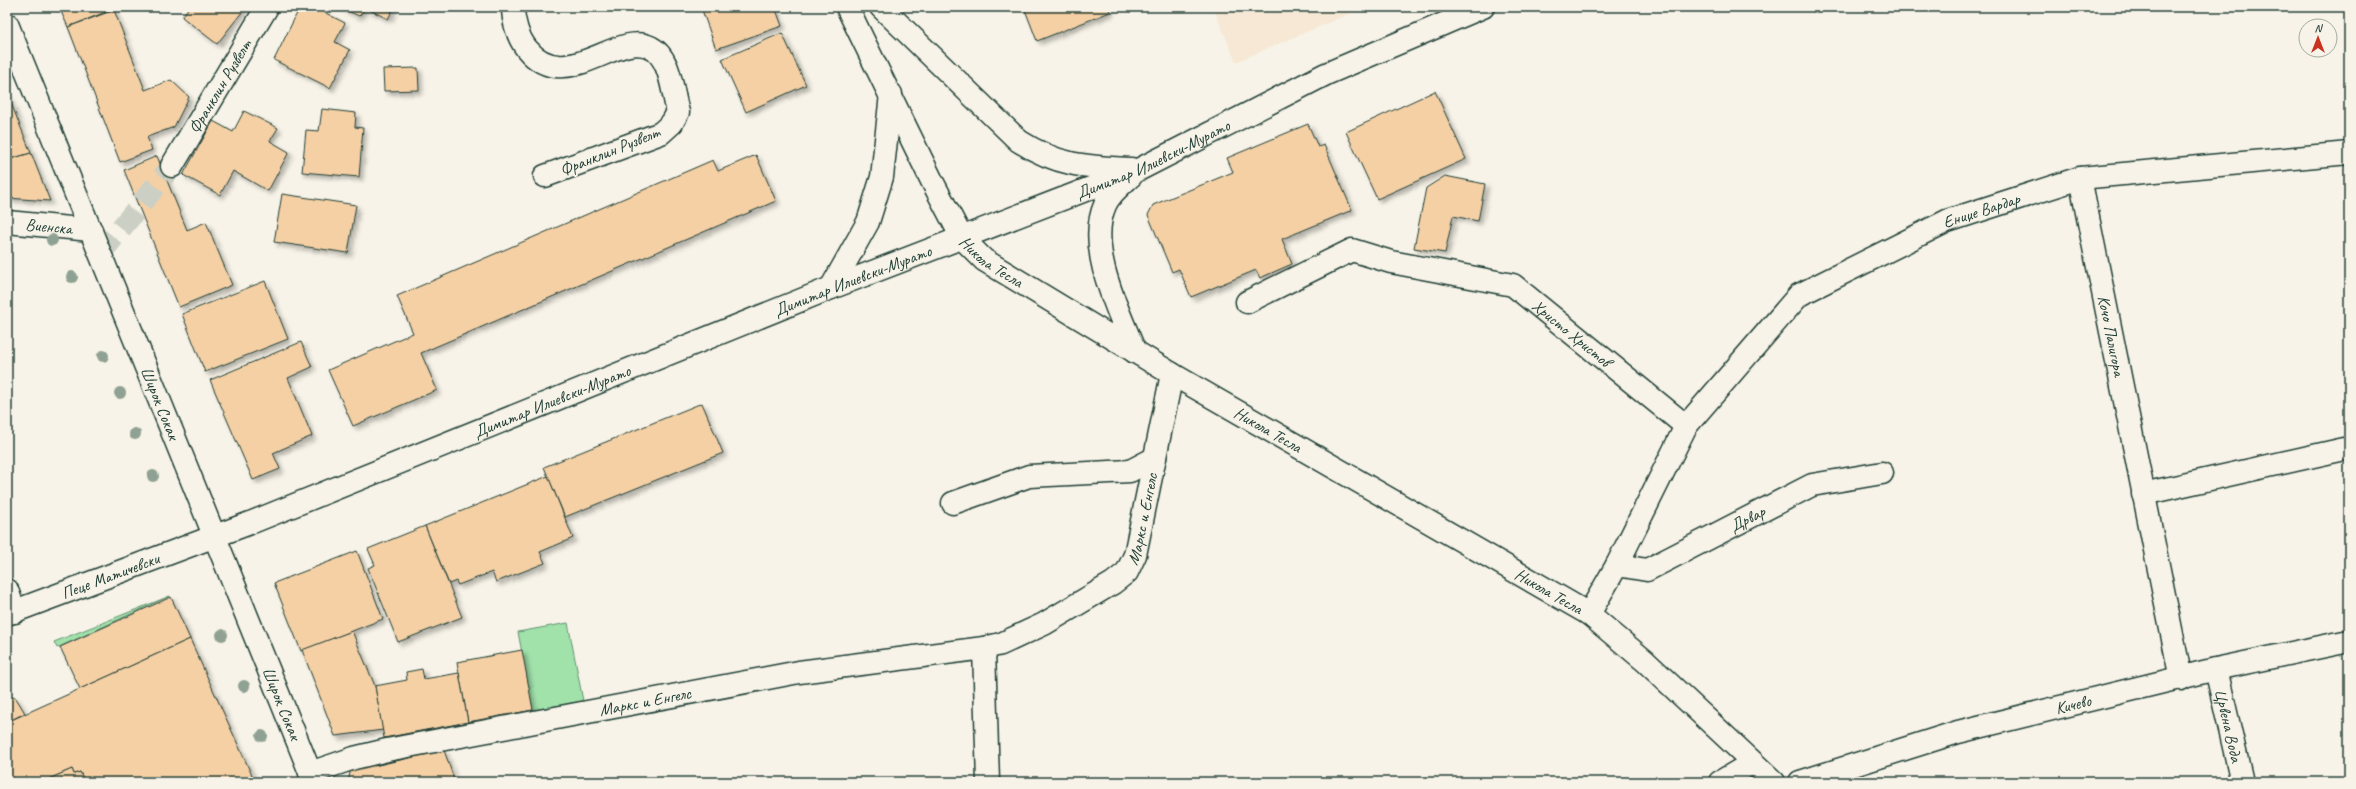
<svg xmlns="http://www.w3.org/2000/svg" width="2356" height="789" font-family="Caveat,sans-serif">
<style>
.built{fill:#f6e8d4}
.green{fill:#a1e2ab;stroke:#609070}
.building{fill:#f5d0a5;stroke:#1f3d34;filter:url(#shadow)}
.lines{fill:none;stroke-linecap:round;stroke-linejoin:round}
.minor-tunnel{stroke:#cccfc4;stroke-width:22;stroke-dasharray:22 11;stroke-linecap:butt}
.minor-casing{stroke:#1f3d34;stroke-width:25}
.minor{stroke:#f7f3e8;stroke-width:22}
.tree{fill:#8ea192}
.labels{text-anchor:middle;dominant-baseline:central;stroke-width:4;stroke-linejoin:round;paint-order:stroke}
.street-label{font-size:17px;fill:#1f3d34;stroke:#f7f3e8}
</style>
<defs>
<filter id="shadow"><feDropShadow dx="3.5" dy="3.5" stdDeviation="2" flood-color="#0004"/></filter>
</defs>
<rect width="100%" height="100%" fill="#f7f3e8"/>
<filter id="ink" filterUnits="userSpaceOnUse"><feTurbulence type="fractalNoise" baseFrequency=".025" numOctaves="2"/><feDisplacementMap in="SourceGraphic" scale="8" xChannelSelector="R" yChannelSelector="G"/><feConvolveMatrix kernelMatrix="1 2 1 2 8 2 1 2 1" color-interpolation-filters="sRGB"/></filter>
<g filter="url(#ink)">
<path class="built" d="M1213 7H1365L1236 62Z"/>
<g class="green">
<path d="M170 596 57 648 54 642Z"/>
<path d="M568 623 583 701 533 710 518 632Z"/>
</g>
<g class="building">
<path d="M59 7H118L68 27Z"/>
<path d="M189 7H246L217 44 182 17Z"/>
<path d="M300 7H314L345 23 335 42 350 50 330 88 274 60Z"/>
<path d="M339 7H394L388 19 366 8 359 16Z"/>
<path d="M701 7H775L782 26 716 49Z"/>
<path d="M1024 7H1109L1110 12 1037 41Z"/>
<path d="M114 10 145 90 171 80 189 97 174 127 147 137 152 150 120 162 68 27Z"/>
<path d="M782 33 806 85 746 112 722 59Z"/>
<path d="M418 68 419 90 384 91 383 69Z"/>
<path d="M1435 91 1466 159 1377 199 1346 132Z"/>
<path d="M7 93 31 153 7 160Z"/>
<path d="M322 109 356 113 355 127 363 128 359 177 302 172 306 130 319 131Z"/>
<path d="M244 111 278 128 270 141 289 152 268 191 233 171 220 195 183 175 213 121 233 132Z"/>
<path d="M1308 124 1318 147 1324 145 1352 210 1282 239 1292 264 1260 278 1256 270 1191 297 1179 269 1172 272 1148 215 1153 205 1233 172 1227 158Z"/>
<path d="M31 153 50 201 7 198V160Z"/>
<path d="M756 155 776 201 421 353 437 390 353 426 328 370 413 333 397 296 713 160 718 171Z"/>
<path d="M157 156 187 230 206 222 232 285 179 307 124 170Z"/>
<path d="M1445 176 1485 184 1478 221 1453 216 1445 253 1414 248 1426 188Z"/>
<path d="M282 194 356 205 348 253 274 242Z"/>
<path d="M265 281 288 339 205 372 182 314Z"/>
<path d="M301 342 312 367 288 378 312 436 273 453 280 469 253 480 210 380Z"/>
<path d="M702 403 723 453 565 517 544 467Z"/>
<path d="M548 476 573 538 540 552 545 563 496 582 492 572 458 585 456 581 449 584 425 526Z"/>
<path d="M425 526 462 617 398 642 368 568 375 565 368 549Z"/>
<path d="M357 551 383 619 301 651 274 583Z"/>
<path d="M171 597 190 639 80 689 60 647Z"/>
<path d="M352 631 375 686 383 730 335 736 302 650Z"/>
<path d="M190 639 255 782H85L80 772 74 774 72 769 42 782H7V722Z"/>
<path d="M522 650 533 710 468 722 457 662Z"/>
<path d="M422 669 424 679 459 673 468 722 384 738 375 686 407 680 406 672Z"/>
<path d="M7 696 16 698 25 713 7 722Z"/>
<path d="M444 750 455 782H348L351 768 370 763 374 766Z"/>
<path d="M72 769 74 774 80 772 85 782H42Z"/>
</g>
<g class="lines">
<path class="minor-tunnel" d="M100 254 172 166"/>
<defs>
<g id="minor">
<path d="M513 7C513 21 518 38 527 49 565 96 617 30 650 47 671 57 672 92 678 112L672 123 661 133 545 176"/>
<path id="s1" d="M847 7 932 181 962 238 984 260 1172 374 1589 614 1645 661 1774 782"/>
<path d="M881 7 1019 141C1058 166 1086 167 1131 169"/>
<path id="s2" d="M7 24 314 782"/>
<path id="s3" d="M172 166 267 7"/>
<path d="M1131 176C1122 184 1110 193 1105 205 1086 248 1119 312 1135 352"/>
<path id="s4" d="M2080 178 2181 679"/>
<path id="s5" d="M7 222 91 230"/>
<path d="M831 288 868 222 882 177 891 94"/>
<path id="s6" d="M1247 302 1352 250 1391 262 1513 285 1686 426"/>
<path d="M2143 494 2349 448"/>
<path d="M953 503 1029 476 1130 471 1155 458"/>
<path id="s7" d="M1617 565 1647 570 1812 485 1882 473"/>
<path d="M7 590 15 612"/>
<path id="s8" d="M7 614 250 523 831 288 1140 169 1326 74 1483 7"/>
<path id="s9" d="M1589 614 1617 565 1686 426 1799 295 1947 221 2080 178 2349 153"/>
<path d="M984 648 988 782"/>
<path id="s10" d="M2216 669 2242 782"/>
<path id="s11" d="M310 773 354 758 387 750 799 672 984 648 1001 644 1044 624 1113 583 1127 572 1135 555 1172 374"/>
<path d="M1720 782 1752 763"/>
<path id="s12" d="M1800 782 1958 732 2216 669 2349 641"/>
</g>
</defs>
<use href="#minor" class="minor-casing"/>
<use href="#minor" class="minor"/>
</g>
<g class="tree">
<circle cx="52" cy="240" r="6"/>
<circle cx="72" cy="277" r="6"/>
<circle cx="103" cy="356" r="6"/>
<circle cx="120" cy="393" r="6"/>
<circle cx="135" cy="434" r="6"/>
<circle cx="153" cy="476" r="6"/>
<circle cx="222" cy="635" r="6"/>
<circle cx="244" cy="686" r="6"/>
<circle cx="262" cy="736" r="6"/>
</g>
</g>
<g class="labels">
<g class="street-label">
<text stroke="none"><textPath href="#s3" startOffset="93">Франклин Рузвелт</textPath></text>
<text transform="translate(610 151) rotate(-22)">Франклин Рузвелт</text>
<text stroke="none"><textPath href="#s8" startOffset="1233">Димитар Илиевски-Мурато</textPath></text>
<text stroke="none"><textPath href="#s9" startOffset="586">Ениџе Вардар</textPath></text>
<text stroke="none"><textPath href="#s5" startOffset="42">Виенска</textPath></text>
<text stroke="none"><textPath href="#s1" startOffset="296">Никола Тесла</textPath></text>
<text stroke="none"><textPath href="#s8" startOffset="909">Димитар Илиевски-Мурато</textPath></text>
<text stroke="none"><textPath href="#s6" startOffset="358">Христо Христов</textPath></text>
<text stroke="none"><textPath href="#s4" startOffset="161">Кочо Палигора</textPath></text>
<text stroke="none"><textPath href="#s8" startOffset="585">Димитар Илиевски-Мурато</textPath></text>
<text stroke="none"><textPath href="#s2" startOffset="409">Широк Сокак</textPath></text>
<text stroke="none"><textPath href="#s1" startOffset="620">Никола Тесла</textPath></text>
<text stroke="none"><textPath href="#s11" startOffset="905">Маркс и Енгелс</textPath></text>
<text stroke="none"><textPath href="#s7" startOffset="143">Дрвар</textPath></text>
<text stroke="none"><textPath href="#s8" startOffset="110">Пеце Матичевски</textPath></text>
<text stroke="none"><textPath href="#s1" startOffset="944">Никола Тесла</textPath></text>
<text stroke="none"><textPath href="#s11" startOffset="343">Маркс и Енгелс</textPath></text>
<text stroke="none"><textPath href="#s2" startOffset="733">Широк Сокак</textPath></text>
<text stroke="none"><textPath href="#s12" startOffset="284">Кичево</textPath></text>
<text stroke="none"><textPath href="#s10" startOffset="58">Црвена Вода</textPath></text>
</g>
</g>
<rect width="2356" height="789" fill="none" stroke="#f7f3e8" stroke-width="24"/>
<rect x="12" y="12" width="2332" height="765" fill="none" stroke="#1f3d34" stroke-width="1.5" filter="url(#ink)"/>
<g transform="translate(2318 38)"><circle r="19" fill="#f7f3e8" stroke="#a1aaa0"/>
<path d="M0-3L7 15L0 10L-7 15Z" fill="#c8321e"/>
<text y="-6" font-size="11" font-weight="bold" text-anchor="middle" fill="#1f3d34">N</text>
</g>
</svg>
